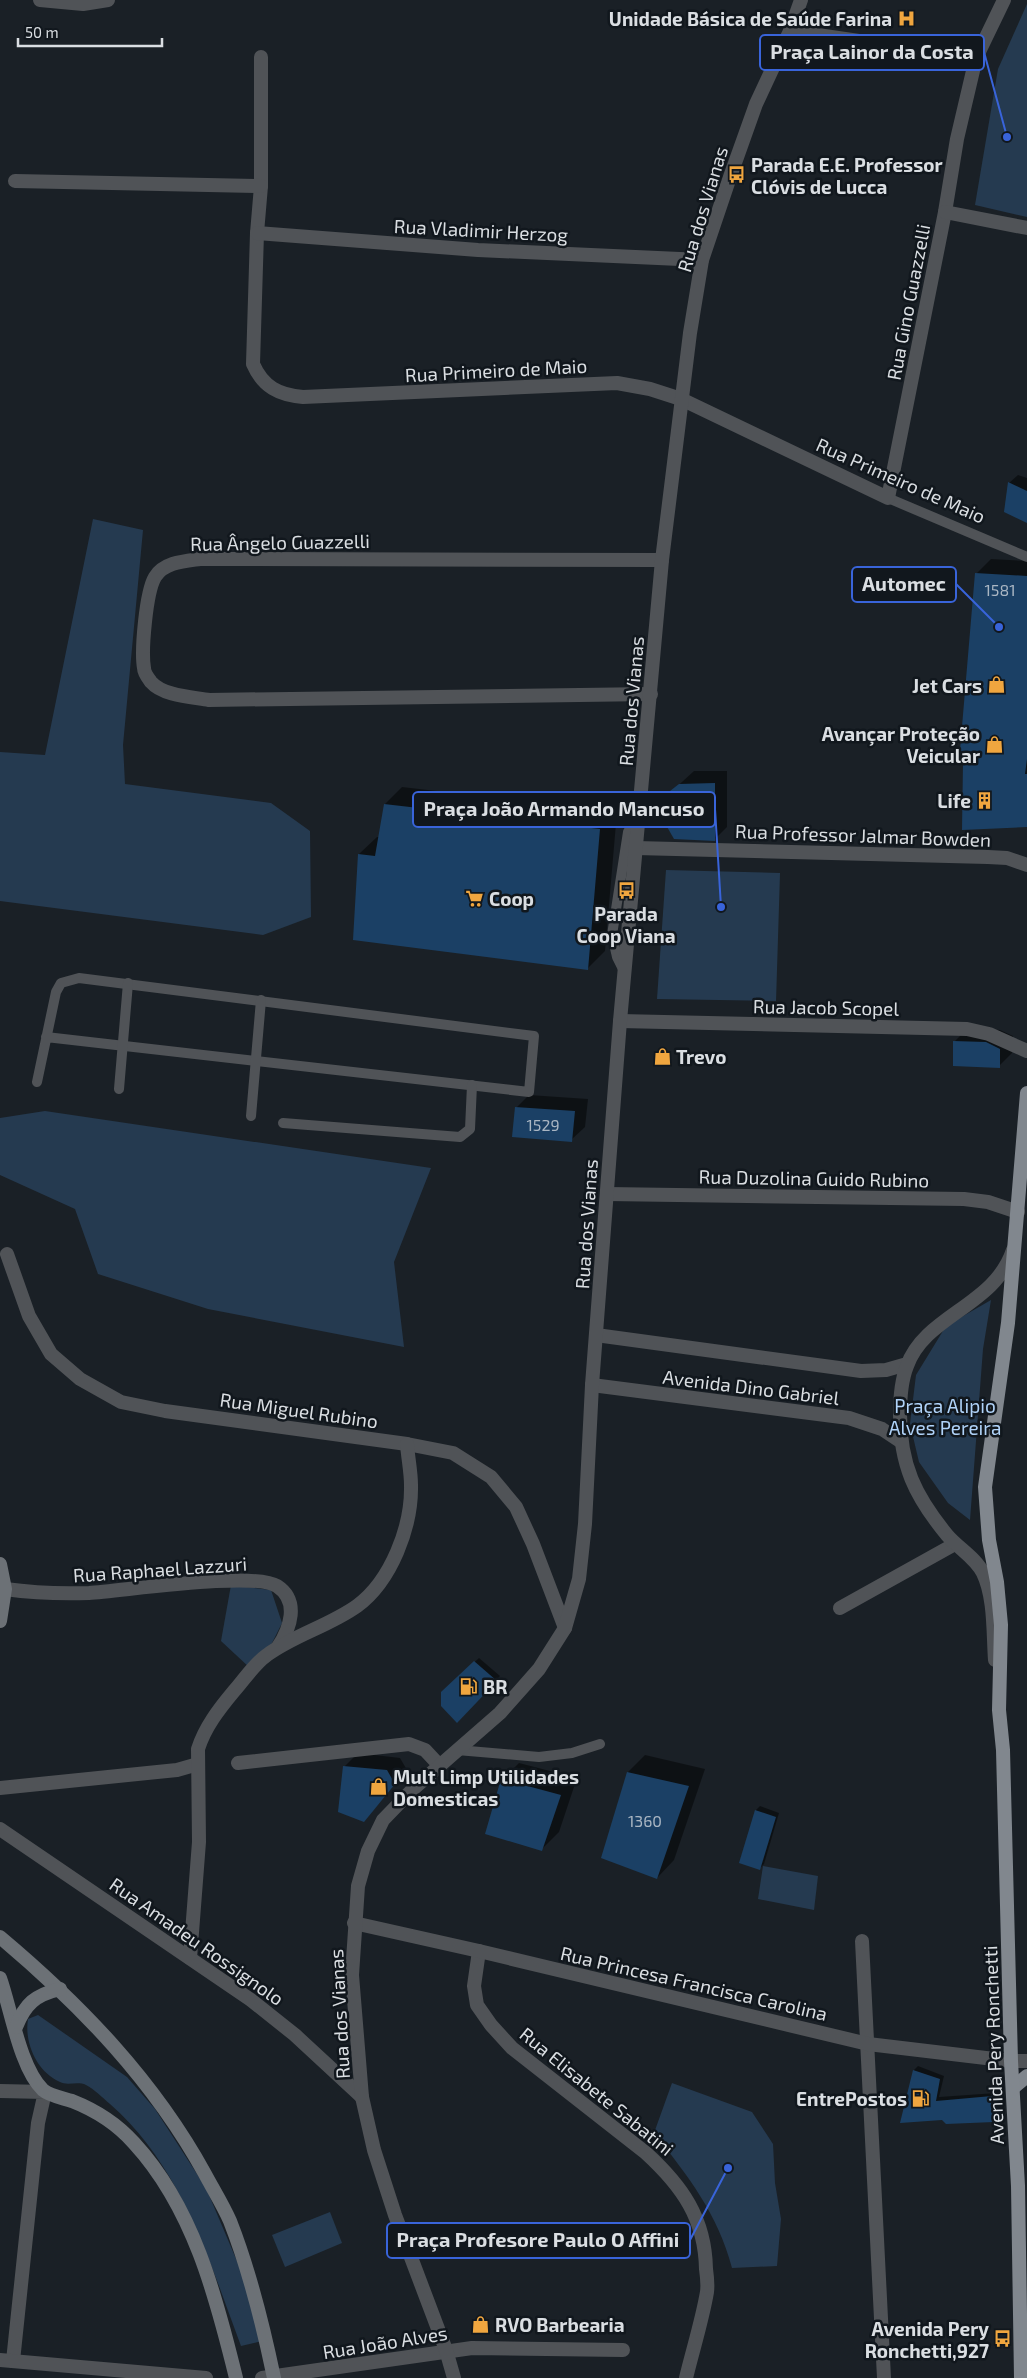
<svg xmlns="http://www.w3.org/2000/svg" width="1027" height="2378" font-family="'Exo 2',sans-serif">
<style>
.green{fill:#253a50}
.shadow{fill:#0007}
.building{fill:#1b4065}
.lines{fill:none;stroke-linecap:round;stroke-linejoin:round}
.service{stroke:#505357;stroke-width:10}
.minor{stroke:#505357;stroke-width:14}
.tertiary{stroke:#505357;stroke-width:14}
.secondary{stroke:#6c7176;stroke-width:14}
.primary{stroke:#81878e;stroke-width:14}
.labels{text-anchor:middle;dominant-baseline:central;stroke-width:5;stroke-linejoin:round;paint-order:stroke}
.number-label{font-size:16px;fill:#aab6c3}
.poi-label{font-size:19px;font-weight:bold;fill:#dadee2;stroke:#11171d;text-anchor:end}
.street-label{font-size:19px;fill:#dadee2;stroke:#11171d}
.park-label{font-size:19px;fill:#b0d3f9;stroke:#11171d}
.leader{fill:none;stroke:#3964da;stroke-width:2}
.callout-dot{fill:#3964da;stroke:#11171d;stroke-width:2}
.callout{fill:#11171d;stroke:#3964da;stroke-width:2}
.callout-label{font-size:20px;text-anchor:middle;font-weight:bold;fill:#dadee2}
</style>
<rect width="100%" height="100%" fill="#1a2026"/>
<g class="green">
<path d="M1027 4V217L975 205 998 69Z"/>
<path d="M93 519 143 530 123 745 125 784 271 803 310 831 311 917 263 935 0 901V752L45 755Z"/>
<path d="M666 870 780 873 776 1001 657 999Z"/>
<path d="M45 1111 431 1168 394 1262 404 1347 208 1309 98 1274 75 1209 0 1175V1118Z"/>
<path d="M991 1300 983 1349 970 1520 948 1503 919 1462 910 1424 916 1375 946 1326Z"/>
<path d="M231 1585 271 1590 282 1623 267 1653 250 1668 221 1641Z"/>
<path d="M763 1866 818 1876 814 1910 758 1899Z"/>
<path d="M38 2015 127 2077 155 2109 206 2188 259 2313 262 2341 241 2346C209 2260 181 2166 110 2104 103 2098 94 2089 86 2085 78 2081 67 2086 60 2082 37 2072 24 2043 28 2019Z"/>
<path d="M672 2083 752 2112 773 2144 775 2183 781 2219 777 2266 732 2268C718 2214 688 2176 654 2133Z"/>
<path d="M330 2212 342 2243 285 2267 272 2235Z"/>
</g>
<g class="shadow">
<path d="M1018 475 1027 478V522L1009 483Z"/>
<path d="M991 559 1027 561V826L977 573Z"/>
<path d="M694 771H727V827L714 840 671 792Z"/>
<path d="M402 787 617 812 605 951 588 968 359 854 377 837H380L385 804Z"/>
<path d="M968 1028 1000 1030 1013 1036 1012 1053 999 1066 955 1041Z"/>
<path d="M529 1095 588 1099 585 1127 571 1140 516 1108Z"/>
<path d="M479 1658 500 1676 457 1721 442 1692Z"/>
<path d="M358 1753 400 1758 407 1770 363 1820 345 1766Z"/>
<path d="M645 1755 705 1769 674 1860 657 1878 628 1772Z"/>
<path d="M519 1763 577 1778 559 1832 541 1850 502 1780Z"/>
<path d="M760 1806 779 1813 764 1864 760 1868 740 1862 756 1810Z"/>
<path d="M918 2066 944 2076 939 2097 996 2093 997 2116 993 2120 942 2118 902 2121 914 2070Z"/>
</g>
<g class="building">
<path d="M1008 482 1027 491V523L1004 512Z"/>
<path d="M975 573 1027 576V759L1025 774H1027V827L962 830 963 763 959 762Z"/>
<path d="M715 783V841L674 839 666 825 665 804 670 791 679 784Z"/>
<path d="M384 804 600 829 588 970 353 940 358 854 375 856Z"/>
<path d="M953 1041 986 1042 1000 1049V1068L953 1066Z"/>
<path d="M515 1107 575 1111 572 1142 512 1137Z"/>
<path d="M474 1661 497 1681 457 1723 441 1706V1692Z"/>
<path d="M343 1766 387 1770 395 1784 364 1822 338 1812Z"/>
<path d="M627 1772 689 1786 657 1879 601 1858Z"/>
<path d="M501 1779 561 1795 542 1851 485 1834Z"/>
<path d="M755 1810 776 1817 760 1870 739 1863Z"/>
<path d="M913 2070 940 2079 936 2101 992 2096 994 2122 946 2124 942 2120 900 2123Z"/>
</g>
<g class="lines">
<g class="service">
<path d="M888 498 1027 557"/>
<path d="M624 971 617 957 612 935 628 832 638 816"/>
<path d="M37 1082 56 992 61 983 79 978 534 1036 529 1092 46 1037"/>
<path d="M119 1089 128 983"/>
<path d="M251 1116 261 1000"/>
<path d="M283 1123 460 1137 470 1129 472 1085"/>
<path d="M457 1750 539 1757 572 1753 600 1744"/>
</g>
<g class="minor">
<path d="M40 0 83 4 108 0"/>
<path d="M790 31 976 58"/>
<path d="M261 57V186L257 233 253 364C263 387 279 395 303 397L617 383 650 389 681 399 888 498 945 212 957 139 976 58 1004 0"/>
<path d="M15 181 261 186"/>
<path d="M945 212 1027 228"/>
<path d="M257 233 478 250 702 260"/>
<path d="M651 694 209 700C192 697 163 696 151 682 148 678 144 673 144 668 141 651 146 592 155 577 164 562 185 561 200 559L662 560"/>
<path d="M636 848 988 857 1007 858 1027 865"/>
<path d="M620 1021 967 1029 989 1034 1027 1051"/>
<path d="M607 1194 964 1199 988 1202 1018 1212"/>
<path d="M7 1254 29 1316 51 1354 80 1379 121 1402 165 1411 407 1444 453 1453 491 1477 516 1507 533 1544 565 1628"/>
<path d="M596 1335 861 1371 886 1370 907 1364"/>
<path d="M592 1385 849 1418 882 1429 900 1441"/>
<path d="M5 1589C34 1593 60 1594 89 1593 124 1591 253 1571 277 1586 300 1601 290 1629 278 1647"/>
<path d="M840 1608 955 1544"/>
<path d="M995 1660C993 1633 995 1598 983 1573 976 1558 958 1548 947 1535 915 1496 900 1465 900 1414 900 1398 901 1381 907 1366 925 1315 995 1306 1013 1250"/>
<path d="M238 1763 409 1744 425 1750 439 1765"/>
<path d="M0 1788 177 1770 198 1764"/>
<path d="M862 1941 884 2378"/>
<path d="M479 1951 474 1986 477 2005 491 2025 512 2048 646 2153C682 2186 705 2218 706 2269 707 2276 708 2284 707 2292 702 2321 693 2349 686 2378"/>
<path d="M190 1958 199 1842 198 1749C205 1727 219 1709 234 1691 244 1680 254 1664 267 1655 294 1635 329 1626 357 1606 391 1581 412 1527 411 1485 411 1472 408 1458 407 1444"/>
<path d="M0 2091 45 2092 38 2123 13 2361"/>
<path d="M0 2360 206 2378"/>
<path d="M262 2378 472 2348 623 2350"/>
</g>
<g class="tertiary">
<path d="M0 1829 251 2000 295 2035 362 2097"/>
<path d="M354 1923 479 1951 868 2044 1011 2061H1027"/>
<path d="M454 2378 446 2350 395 2215 374 2150 362 2097 352 1975 358 1886 368 1851 383 1820 413 1789 500 1713 539 1669 565 1628 579 1579 585 1524 592 1385 620 1021 662 560 690 333 702 260 730 177 756 104 790 31 801 0"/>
</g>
<g class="secondary">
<path d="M0 1564 5 1589 0 1621"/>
<path d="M0 1937C81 2005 154 2081 205 2174 213 2189 223 2205 230 2221 250 2272 263 2325 274 2378"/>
<path d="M0 1978C11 2009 20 2068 43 2090 50 2096 63 2098 72 2101 95 2110 118 2125 134 2143 193 2207 216 2296 236 2378"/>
<path d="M16 2027C25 2004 35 1995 60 1989"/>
</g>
<g class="primary">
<path d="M1014 2087 1027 2076"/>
<path d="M1021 2378 1018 2186 1011 2061 1003 1750 999 1710 1001 1625 997 1582 989 1540 985 1487 1008 1323 1027 1093"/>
</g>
</g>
<defs>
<symbol id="hospital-bare" viewBox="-9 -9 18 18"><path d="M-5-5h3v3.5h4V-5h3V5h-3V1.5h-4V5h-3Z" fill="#f0a63f" stroke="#11171d" stroke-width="2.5" paint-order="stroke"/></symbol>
<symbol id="bus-bare" viewBox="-9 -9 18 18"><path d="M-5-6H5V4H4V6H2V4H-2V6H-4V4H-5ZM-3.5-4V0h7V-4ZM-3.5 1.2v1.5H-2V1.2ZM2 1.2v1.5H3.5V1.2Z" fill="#f0a63f" stroke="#11171d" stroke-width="2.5" paint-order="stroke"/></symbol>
<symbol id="shop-bare" viewBox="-9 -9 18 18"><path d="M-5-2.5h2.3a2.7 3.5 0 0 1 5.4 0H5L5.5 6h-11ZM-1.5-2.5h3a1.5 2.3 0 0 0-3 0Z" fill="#f0a63f" stroke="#11171d" stroke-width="2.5" paint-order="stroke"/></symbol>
<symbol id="building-bare" viewBox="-9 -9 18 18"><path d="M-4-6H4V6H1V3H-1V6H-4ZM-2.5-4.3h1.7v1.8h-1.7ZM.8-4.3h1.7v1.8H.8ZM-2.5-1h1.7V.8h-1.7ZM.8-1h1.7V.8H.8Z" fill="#f0a63f" stroke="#11171d" stroke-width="2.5" paint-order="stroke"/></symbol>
<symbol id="supermarket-bare" viewBox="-9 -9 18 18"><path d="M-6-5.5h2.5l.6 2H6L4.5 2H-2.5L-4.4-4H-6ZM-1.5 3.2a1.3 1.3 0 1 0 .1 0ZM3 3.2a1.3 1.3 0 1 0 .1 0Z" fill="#f0a63f" stroke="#11171d" stroke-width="2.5" paint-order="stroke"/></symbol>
<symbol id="fuel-bare" viewBox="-9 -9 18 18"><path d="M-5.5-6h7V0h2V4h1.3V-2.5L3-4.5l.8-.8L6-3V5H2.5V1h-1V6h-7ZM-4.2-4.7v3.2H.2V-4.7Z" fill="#f0a63f" stroke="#11171d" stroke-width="2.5" paint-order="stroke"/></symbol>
</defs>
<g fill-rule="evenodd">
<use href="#hospital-bare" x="894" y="6" width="25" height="25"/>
<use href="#bus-bare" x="724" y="162" width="25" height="25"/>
<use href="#shop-bare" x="984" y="672" width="25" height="25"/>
<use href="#shop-bare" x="982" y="732" width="25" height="25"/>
<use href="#building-bare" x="972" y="788" width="25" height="25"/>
<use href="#bus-bare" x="614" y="878" width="25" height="25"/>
<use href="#supermarket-bare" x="462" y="886" width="25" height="25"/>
<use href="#shop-bare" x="650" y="1044" width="25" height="25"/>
<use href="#fuel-bare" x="456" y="1674" width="25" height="25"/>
<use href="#shop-bare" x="366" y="1774" width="25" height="25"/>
<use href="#fuel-bare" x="908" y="2086" width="25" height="25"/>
<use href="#shop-bare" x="468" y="2312" width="25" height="25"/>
<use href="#bus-bare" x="990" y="2326" width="25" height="25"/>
</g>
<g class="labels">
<g class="number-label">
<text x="1000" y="589">1581</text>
<text x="543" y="1124">1529</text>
<text x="645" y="1820">1360</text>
</g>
<g class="poi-label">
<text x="892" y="18">Unidade Básica de Saúde Farina</text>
<text x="751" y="164" text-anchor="start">Parada E.E. Professor<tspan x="751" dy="22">Clóvis de Lucca</tspan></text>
<text x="982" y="685">Jet Cars</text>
<text x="980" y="733">Avançar Proteção<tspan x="980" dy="22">Veicular</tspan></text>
<text x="971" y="800">Life</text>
<text x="489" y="898" text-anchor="start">Coop</text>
<text x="626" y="913" text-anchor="middle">Parada<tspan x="626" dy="22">Coop Viana</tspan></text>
<text x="676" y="1056" text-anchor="start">Trevo</text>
<text x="483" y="1686" text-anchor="start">BR</text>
<text x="393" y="1776" text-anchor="start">Mult Limp Utilidades<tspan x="393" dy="22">Domesticas</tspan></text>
<text x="907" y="2098">EntrePostos</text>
<text x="495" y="2324" text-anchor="start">RVO Barbearia</text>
<text x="989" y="2328">Avenida Pery<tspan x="989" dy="22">Ronchetti,927</tspan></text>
</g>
<g class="street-label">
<text transform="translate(702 209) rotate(-73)">Rua dos Vianas</text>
<text transform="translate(481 230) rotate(3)">Rua Vladimir Herzog</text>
<text transform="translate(908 302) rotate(-79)">Rua Gino Guazzelli</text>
<text transform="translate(496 370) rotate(-3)">Rua Primeiro de Maio</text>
<text transform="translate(901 480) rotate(24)">Rua Primeiro de Maio</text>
<text transform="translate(280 542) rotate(-1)">Rua Ângelo Guazzelli</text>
<text transform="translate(631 701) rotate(-85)">Rua dos Vianas</text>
<text transform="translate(863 835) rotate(2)">Rua Professor Jalmar Bowden</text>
<text transform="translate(826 1007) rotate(1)">Rua Jacob Scopel</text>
<text transform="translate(814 1178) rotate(1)">Rua Duzolina Guido Rubino</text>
<text transform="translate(586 1224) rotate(-86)">Rua dos Vianas</text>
<text transform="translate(751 1387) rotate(7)">Avenida Dino Gabriel</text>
<text transform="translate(299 1410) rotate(8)">Rua Miguel Rubino</text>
<text transform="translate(160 1569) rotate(-4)">Rua Raphael Lazzuri</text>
<text transform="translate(197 1941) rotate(35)">Rua Amadeu Rossignolo</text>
<text transform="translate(694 1983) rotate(13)">Rua Princesa Francisca Carolina</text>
<text transform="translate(339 2014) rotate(-93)">Rua dos Vianas</text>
<text transform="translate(993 2045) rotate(-92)">Avenida Pery Ronchetti</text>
<text transform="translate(597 2091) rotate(39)">Rua Elisabete Sabatini</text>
<text transform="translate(385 2342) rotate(-9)">Rua João Alves</text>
</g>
<g class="park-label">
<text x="945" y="1405">Praça Alipio<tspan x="945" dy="22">Alves Pereira</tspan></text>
</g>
</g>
<path class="leader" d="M1007 137L984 52M999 627L956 584M721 907L715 809M728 2168L690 2240"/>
<g class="callout-dot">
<circle cx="1007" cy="137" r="5"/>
<circle cx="999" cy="627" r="5"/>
<circle cx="721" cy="907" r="5"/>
<circle cx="728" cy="2168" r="5"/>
</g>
<g class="callout">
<rect x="760" y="35" width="224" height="35" rx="5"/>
<rect x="852" y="567" width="104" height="35" rx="5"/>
<rect x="413" y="792" width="302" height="35" rx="5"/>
<rect x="387" y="2223" width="303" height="35" rx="5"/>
</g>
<g class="callout-label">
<text x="872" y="59">Praça Lainor da Costa</text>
<text x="904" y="591">Automec</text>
<text x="564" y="816">Praça João Armando Mancuso</text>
<text x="538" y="2247">Praça Profesore Paulo O Affini</text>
</g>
<path d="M18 38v8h144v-8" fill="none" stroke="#dadee2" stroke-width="2.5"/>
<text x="25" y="38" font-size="15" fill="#dadee2" stroke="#11171d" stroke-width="4" paint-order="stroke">50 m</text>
</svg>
